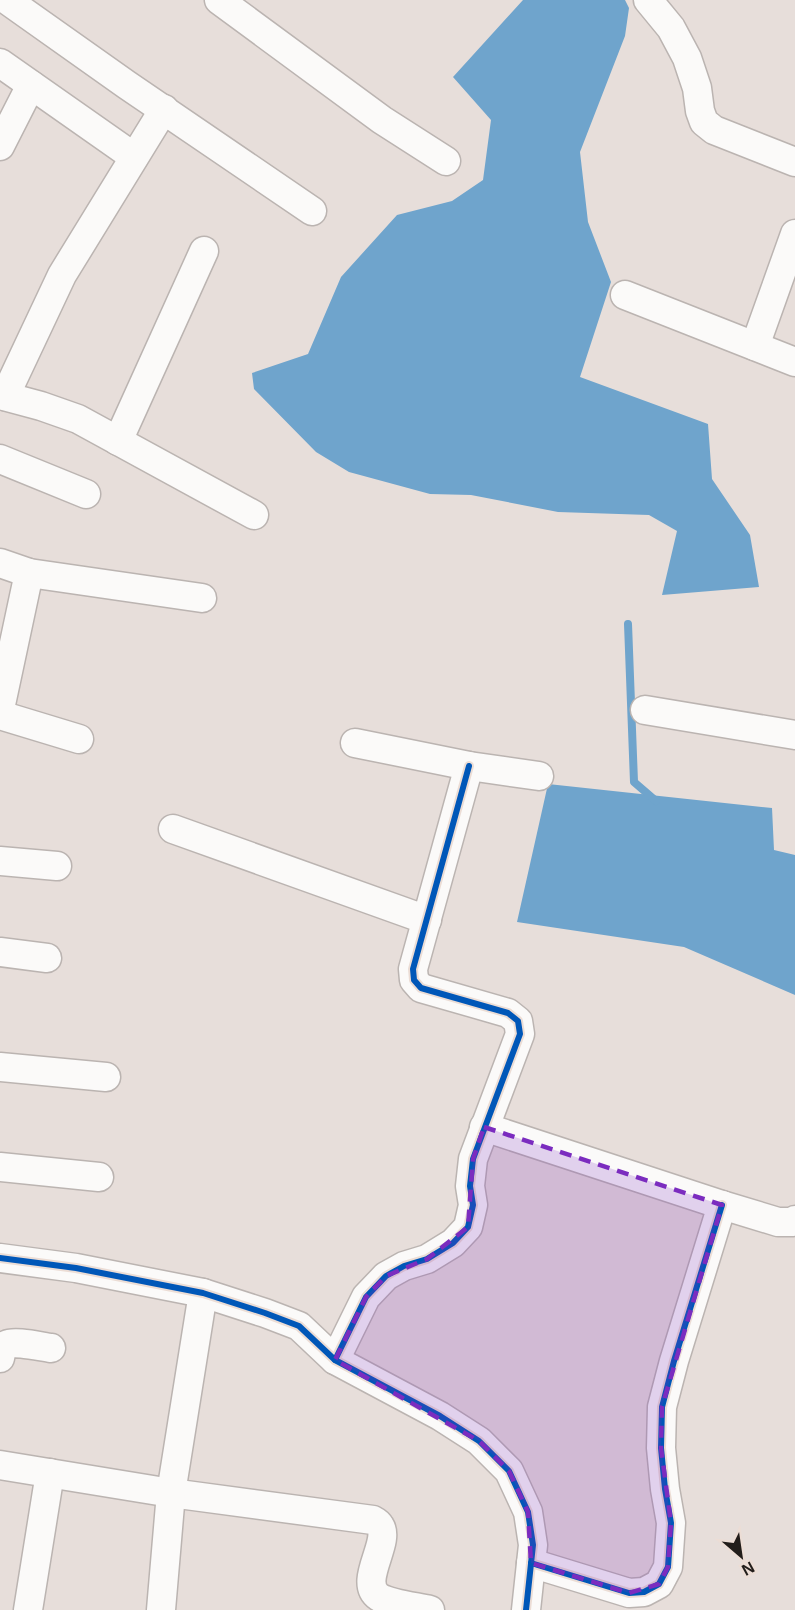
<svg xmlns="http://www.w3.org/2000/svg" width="795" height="1610" font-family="Helvetica,sans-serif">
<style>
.water{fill:#6fa4cc}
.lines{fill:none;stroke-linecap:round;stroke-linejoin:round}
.stream{stroke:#6fa4cc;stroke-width:8}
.minor-casing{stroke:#bbb4b1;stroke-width:31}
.minor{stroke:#fbfaf9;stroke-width:28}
.cycleway-casing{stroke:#ecddd5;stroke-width:10}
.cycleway{stroke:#0057b8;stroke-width:6}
.marked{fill:#7b2cbf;fill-opacity:0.2;stroke:#7b2cbf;stroke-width:4.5;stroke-dasharray:12 8;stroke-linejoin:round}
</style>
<rect width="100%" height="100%" fill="#e7deda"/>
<g class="water">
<path d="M523 0H625L629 8 625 36 580 152 588 222 611 282 580 377 708 424 712 479 750 535 759 587 662 595 677 531 649 515 558 512 471 495 430 494 349 472 316 452 254 389 252 373 308 354 341 277 397 215 452 201 483 180 491 120 453 77Z"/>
<path d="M548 784 772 808 774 850 795 855V995L684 947 517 922Z"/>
</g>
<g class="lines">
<path class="stream" d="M628 624 634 782 656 801"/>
<defs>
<g id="minor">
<path d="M7 0 127 85 312 211"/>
<path d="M219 0 382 120 446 161"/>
<path d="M648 0 671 28 687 58 697 88 700 111 704 122 714 130 795 162"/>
<path d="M0 63 134 157"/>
<path d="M0 146 31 85"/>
<path d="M625 295 795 362"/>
<path d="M755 346 795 234"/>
<path d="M0 395 41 406 78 419 254 515"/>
<path d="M5 396 62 275 164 109"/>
<path d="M118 441 204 251"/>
<path d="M0 459 86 494"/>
<path d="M0 563 29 573 202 598"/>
<path d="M0 709 29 573"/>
<path d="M645 710 795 735"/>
<path d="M0 715 79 739"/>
<path d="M355 743 469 766 539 776"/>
<path d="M173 829 427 920"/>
<path d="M0 861 57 866"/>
<path d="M0 952 47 958"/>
<path d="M0 1067 106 1077"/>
<path d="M484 1127 722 1205 778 1222H792L795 1220"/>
<path d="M0 1167 99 1177"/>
<path d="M0 1258 76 1268 203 1293 265 1313 299 1326 335 1360 440 1416 479 1441 509 1471 528 1512 533 1545 526 1610"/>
<path d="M0 1358C1 1353 2 1347 6 1345 13 1340 42 1347 51 1348"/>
<path d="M335 1360 366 1297 386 1276 404 1266 427 1259 453 1243 468 1227 473 1205 470 1186 473 1159 520 1034 518 1021 508 1013 421 988 414 980 413 969 469 766"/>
<path d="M0 1465 171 1493 373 1520C375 1521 379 1524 380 1526 391 1543 357 1582 379 1597 390 1604 418 1607 430 1610"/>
<path d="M531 1563 629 1593 644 1592 659 1584 668 1567 671 1523 665 1489 661 1448 662 1407 674 1361 722 1205"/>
<path d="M28 1610 50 1473"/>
<path d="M161 1610 171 1493 203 1293"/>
</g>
</defs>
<use href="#minor" class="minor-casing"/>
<use href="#minor" class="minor"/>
<defs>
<g id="cycleway">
<path d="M0 1258 76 1268 203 1293 265 1313 299 1326 335 1360 440 1416 479 1441 509 1471 528 1512 533 1545 526 1610"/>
<path d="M335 1360 366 1297 386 1276 404 1266 427 1259 453 1243 468 1227 473 1205 470 1186 473 1159 520 1034 518 1021 508 1013 421 988 414 980 413 969 469 766"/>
<path d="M531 1563 629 1593 644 1592 659 1584 668 1567 671 1523 665 1489 661 1448 662 1407 674 1361 722 1205"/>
</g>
</defs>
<use href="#cycleway" class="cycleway-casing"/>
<use href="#cycleway" class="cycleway"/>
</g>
<path class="marked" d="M484 1127 722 1205 662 1407 661 1448 671 1523 668 1567 659 1584 629 1593 531 1563 528 1512 509 1471 479 1441 335 1360 366 1297 386 1276 427 1259 468 1227 473 1159Z"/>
<g transform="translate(741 1556) rotate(151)" stroke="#ecddd5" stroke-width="4.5" paint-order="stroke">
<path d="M0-4.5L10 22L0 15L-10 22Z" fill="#221d1a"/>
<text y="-9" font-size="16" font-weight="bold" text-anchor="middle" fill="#221d1a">N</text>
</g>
</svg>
